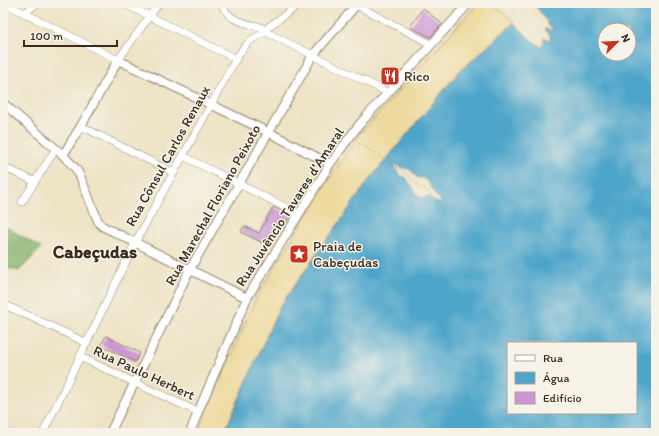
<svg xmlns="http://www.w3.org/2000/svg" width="659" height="436" font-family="Itim,sans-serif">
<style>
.forest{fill:#86b26b;stroke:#606e44}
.sand{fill:#eeda9e;stroke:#94825e}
.water{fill:#4da5ca;stroke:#446874;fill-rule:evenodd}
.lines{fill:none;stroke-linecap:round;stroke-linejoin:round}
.stream{stroke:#4da5ca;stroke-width:2}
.building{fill:#cb96d4}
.minor-casing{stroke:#948672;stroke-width:8}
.tertiary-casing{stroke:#948672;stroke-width:10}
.path{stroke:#948672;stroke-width:1;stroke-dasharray:1 3;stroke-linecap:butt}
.minor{stroke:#fff;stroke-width:7}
.tertiary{stroke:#fff;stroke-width:8}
.labels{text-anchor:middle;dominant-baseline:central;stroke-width:3;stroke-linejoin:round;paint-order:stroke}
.poi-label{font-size:14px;fill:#3b2a1e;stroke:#f7f3e8;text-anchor:start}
.street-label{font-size:14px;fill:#3b2a1e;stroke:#f7f3e8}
.district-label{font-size:18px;font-weight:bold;fill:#3b2a1e;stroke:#f7f3e8}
</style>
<rect width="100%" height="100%" fill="#f7f3e8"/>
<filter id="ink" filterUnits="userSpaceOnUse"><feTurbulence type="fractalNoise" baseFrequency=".025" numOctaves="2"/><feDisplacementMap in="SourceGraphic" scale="8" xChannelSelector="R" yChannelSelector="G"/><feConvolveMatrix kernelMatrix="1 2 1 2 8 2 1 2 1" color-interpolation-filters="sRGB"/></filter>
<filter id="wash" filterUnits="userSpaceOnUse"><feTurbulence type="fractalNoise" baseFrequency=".012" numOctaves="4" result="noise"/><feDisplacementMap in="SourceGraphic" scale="16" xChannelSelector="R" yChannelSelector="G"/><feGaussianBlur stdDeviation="0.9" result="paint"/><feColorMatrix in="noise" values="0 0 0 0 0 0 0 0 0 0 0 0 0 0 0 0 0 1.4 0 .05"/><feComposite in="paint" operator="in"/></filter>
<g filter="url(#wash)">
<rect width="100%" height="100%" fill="#ede3c5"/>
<path class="forest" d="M3 225 41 248 19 271 3 267Z"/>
<path class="sand" d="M478 3H492L509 17 514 23 459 72 370 179 279 308 224 433H197L256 298 325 185 358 136Z"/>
<path class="water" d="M533 3H656V433H224L279 308 370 179 459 72 514 23 531 40 542 47 545 38 550 40 551 39 549 34 545 29 552 31V28L548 25 545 18ZM605 30H629V54H605ZM393 165C399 165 403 169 409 169L418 178C424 176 428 182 431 186V188L433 190 435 195 441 200V203C437 204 431 200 429 196L425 198 419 197 406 178 404 176 402 177 396 170ZM508 343H636V413H508Z"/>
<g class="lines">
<path class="stream" d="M3 422 9 433"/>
</g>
<g id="blocks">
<g class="building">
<path d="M423 8 442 24 430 37 410 27Z"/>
<path d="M273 207 290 215 284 227 276 223 265 244 241 232 244 226 259 233Z"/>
<path d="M106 336 140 353 135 362 101 345Z"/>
</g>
</g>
</g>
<g filter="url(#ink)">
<use href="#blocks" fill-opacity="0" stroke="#948672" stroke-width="1"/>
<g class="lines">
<defs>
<g id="minor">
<path d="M4 3 118 60 159 3"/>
<path d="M123 3 236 59"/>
<path d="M221 3C229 19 235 20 252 25 260 27 260 25 266 32L387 92"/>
<path d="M356 5 431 44"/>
<path d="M24 13 38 3"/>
<path d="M266 32 267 28 301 3"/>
<path d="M81 126 174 173"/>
<path d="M183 156 299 214"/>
<path d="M3 167 34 181"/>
<path d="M22 202 55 150"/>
<path d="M3 304 87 343"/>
<path d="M80 357 198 412"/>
<path d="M43 433 135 243 236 59C246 43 249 40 266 32"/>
</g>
<g id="tertiary">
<path d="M3 103 63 155 76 169 80 176 98 221 102 226 247 298"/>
<path d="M63 155 81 126 118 60 268 132 330 164"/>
<path d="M110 433 190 269 313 55 358 3"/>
<path d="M190 433 198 412 247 298 330 164 355 130 365 118 469 3"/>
</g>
</defs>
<use href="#minor" class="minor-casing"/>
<use href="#tertiary" class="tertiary-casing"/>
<path class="path" d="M356 141 408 175C415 186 423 187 433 196"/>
<use href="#minor" class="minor"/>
<use href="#tertiary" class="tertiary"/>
</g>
</g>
<defs>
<symbol id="restaurant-square" viewBox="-11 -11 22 22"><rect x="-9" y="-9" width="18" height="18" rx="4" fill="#c8321e" stroke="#f7f3e8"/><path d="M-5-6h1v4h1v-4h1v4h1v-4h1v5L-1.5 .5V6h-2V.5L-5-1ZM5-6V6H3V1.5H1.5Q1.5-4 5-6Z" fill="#fff"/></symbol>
<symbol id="sight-square" viewBox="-11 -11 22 22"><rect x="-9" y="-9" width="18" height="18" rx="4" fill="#c8321e" stroke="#f7f3e8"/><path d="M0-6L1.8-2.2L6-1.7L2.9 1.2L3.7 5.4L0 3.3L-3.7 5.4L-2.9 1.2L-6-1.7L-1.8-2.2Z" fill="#fff"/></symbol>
</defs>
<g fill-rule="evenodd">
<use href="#restaurant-square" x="379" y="65" width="22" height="22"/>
<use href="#sight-square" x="288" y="243" width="22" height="22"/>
</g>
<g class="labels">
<g class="poi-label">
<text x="404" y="76">Rico</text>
<text x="313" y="246">Praia de<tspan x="313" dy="16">Cabeçudas</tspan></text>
</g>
<g class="street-label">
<text transform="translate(168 156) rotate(-61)">Rua Cônsul Carlos Renaux</text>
<text transform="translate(213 205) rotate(-61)">Rua Marechal Floriano Peixoto</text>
<text transform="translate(290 207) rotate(-57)">Rua Juvêncio Tavares d'Amaral</text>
<text transform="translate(144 373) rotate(25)">Rua Paulo Herbert</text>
</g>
<g class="district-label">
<text x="95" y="252">Cabeçudas</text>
</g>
</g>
<rect width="659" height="436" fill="none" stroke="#f7f3e8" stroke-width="16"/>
<rect x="507" y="342" width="130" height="72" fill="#f7f3e8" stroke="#aca397"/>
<rect x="515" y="355" width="20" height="6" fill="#ffffff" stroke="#aca397"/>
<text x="543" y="362" font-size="12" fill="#3b2a1e">Rua</text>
<rect x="515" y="372" width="20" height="12" fill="#4da5ca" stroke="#aca397"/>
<text x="543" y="382" font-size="12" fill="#3b2a1e">Água</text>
<rect x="515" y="392" width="20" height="12" fill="#cb96d4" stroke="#aca397"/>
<text x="543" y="402" font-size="12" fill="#3b2a1e">Edifício</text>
<g transform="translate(617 42) rotate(66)"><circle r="19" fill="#f7f3e8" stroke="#aca397"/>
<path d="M0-3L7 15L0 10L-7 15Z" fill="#c8321e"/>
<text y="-6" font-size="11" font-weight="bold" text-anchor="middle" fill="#3b2a1e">N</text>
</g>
<path d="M24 40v6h93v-6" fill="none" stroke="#3b2a1e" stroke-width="2"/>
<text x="30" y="40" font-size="12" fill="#3b2a1e" stroke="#f7f3e8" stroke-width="3" paint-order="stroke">100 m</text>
</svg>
